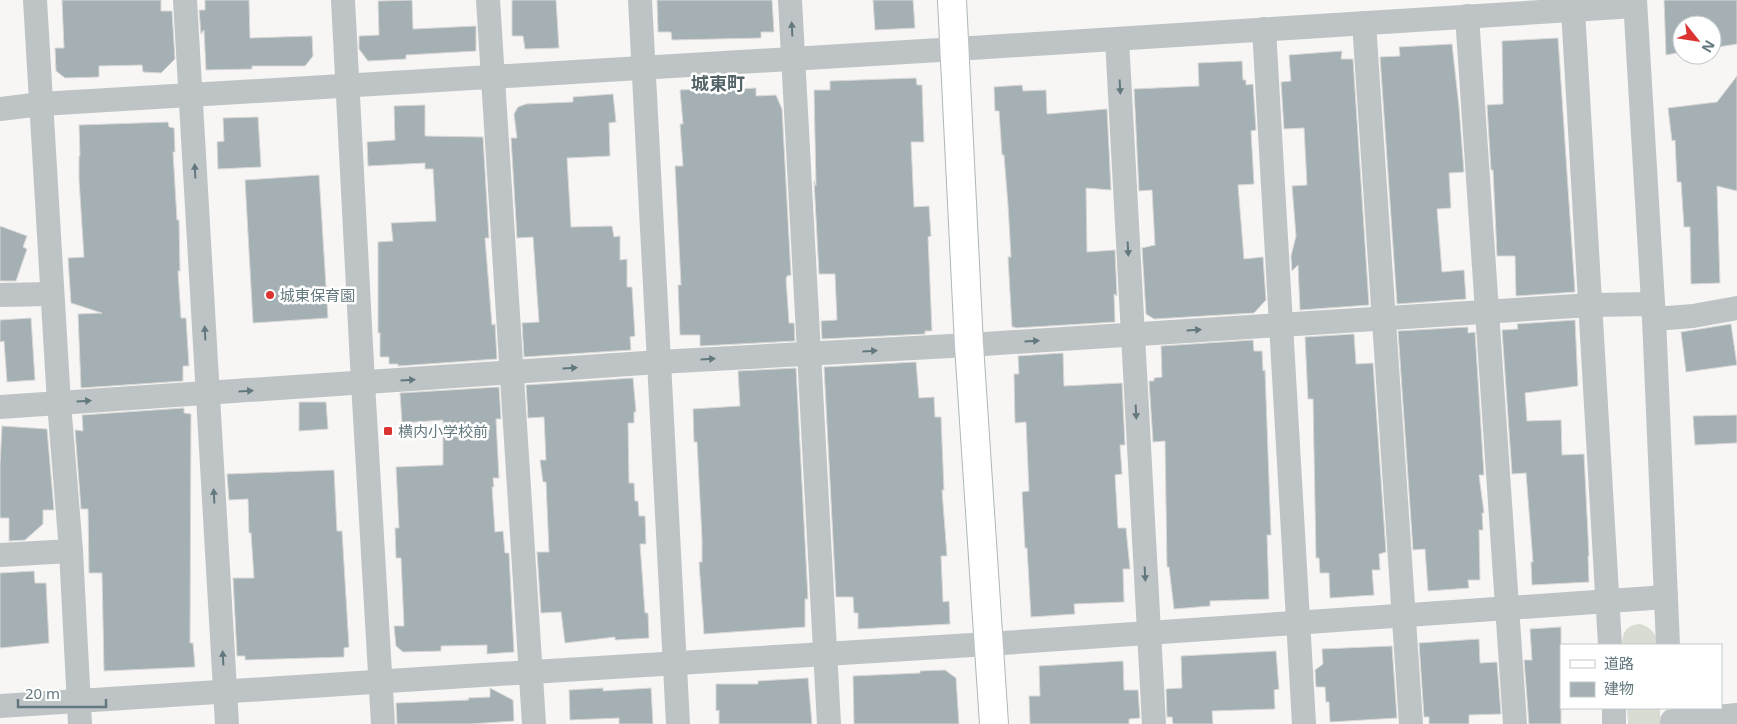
<svg xmlns="http://www.w3.org/2000/svg" width="1737" height="724" font-family="'Noto Sans','Noto Sans JP',sans-serif">
<style>
.green{fill:#d8dcd3}
.building{fill:#a5b0b4;stroke:#d9d8d7}
.lines{fill:none;stroke-linecap:round;stroke-linejoin:round}
.secondary-casing{stroke:#aeb7b9;stroke-width:30}
.street{stroke:#bec4c6;stroke-width:24}
.secondary{stroke:#fff;stroke-width:28}
.oneway{fill:#63787e}
.poi-dot{fill:#db3430;stroke:#fff;stroke-width:2}
.labels{text-anchor:middle;dominant-baseline:central;stroke-width:5;stroke-linejoin:round;paint-order:stroke}
.poi-label{font-size:15px;fill:#63787e;stroke:#fff;text-anchor:start}
.quarter-label{font-size:18px;font-weight:bold;fill:#556569;stroke:#fff}
</style>
<rect width="100%" height="100%" fill="#f7f6f4"/>
<g class="green">
<path d="M1640 624C1651 627 1657 634 1657 645H1622C1622 631 1627 625 1640 624Z"/>
<path d="M1627 708H1660V724H1628Z"/>
</g>
<g class="building">
<path d="M62 0H161V11H172L175 59 161 73 143 72 142 65 99 66V77L65 78 56 71 55 48H64Z"/>
<path d="M205 0H249L250 38 312 36 313 56 305 66H252V69L206 70 204 30 201 34 199 10H205Z"/>
<path d="M412 0 413 29 476 26V51L406 55V59L368 61 359 49V36L379 35 378 1Z"/>
<path d="M512 0H556L559 48 525 49 523 36H512Z"/>
<path d="M657 0H772L774 32H761V38L672 40 671 32H658Z"/>
<path d="M873 0H913L915 28 875 30Z"/>
<path d="M1664 0H1737V44L1712 48V25H1682V52L1666 55Z"/>
<path d="M1558 38 1575 292 1516 296 1515 256H1497L1493 170H1491L1487 105 1503 104 1502 41Z"/>
<path d="M1452 44 1459 107 1464 172 1449 173 1451 208 1437 209 1442 272 1464 270 1466 299 1397 304 1380 57 1400 56 1399 47Z"/>
<path d="M1342 51 1341 59H1353L1369 305 1300 310 1298 265 1292 271 1291 256 1296 236 1292 186 1307 185 1304 128 1284 129 1281 82 1291 81 1289 55Z"/>
<path d="M1242 61 1243 80H1246V85L1253 84 1256 130 1251 131 1254 184 1238 185 1244 259 1263 257 1266 300 1254 313 1154 319 1146 314 1142 248 1155 245 1152 190 1139 191 1134 89 1199 86 1198 63Z"/>
<path d="M1737 76V191L1717 186 1720 283 1691 284 1690 227H1684L1681 182H1677L1675 140 1672 141 1668 108 1717 102Z"/>
<path d="M916 78 917 85H922L924 142H911L914 207 929 206 931 236 928 237 932 331H925V334L822 339 821 321 837 320 835 274H819L814 181 816 186 814 90H830V81Z"/>
<path d="M1022 85 1023 91 1046 90 1047 114 1107 109 1111 190 1086 188 1087 252 1115 250 1117 296 1114 294 1115 322 1015 328V327H1012L1008 257H1011L1008 205 1004 155H1002L999 111H995L994 87Z"/>
<path d="M720 88V90L756 88V96L776 95 782 109 791 275 787 276 786 279 789 323H794L795 341 700 346V335H680L678 285H681L675 166H683L680 124H683L680 90Z"/>
<path d="M613 94 616 122 609 123 610 156 567 158 571 227 612 226 614 237 620 236V260L627 259V287H632L635 336 630 337 631 350 524 357 522 323 539 322 533 237 517 238 511 138H517L514 114 518 107 526 104 573 102V97Z"/>
<path d="M425 105V136L483 137 489 238H485L492 325 495 324 497 359 398 366V364H389V357H380V333H378V242L393 241 391 223 436 221 433 169H425V163L368 166 367 142 395 140 394 106Z"/>
<path d="M258 117 261 167 218 169 217 142 224 141 223 118Z"/>
<path d="M168 122 169 127 174 128 175 152H173L177 220H179L180 271H178L181 318H186L189 366H183V381L81 388 78 314 102 313 71 303 68 258 84 257 79 180V156H80L79 125Z"/>
<path d="M319 175 328 318 253 323 245 180Z"/>
<path d="M0 226 27 236 23 247 27 249 16 281H0Z"/>
<path d="M31 318 35 380 7 382 4 341 0 342V320Z"/>
<path d="M1575 320 1578 386 1525 393 1527 421 1561 420 1562 455 1584 454 1589 556H1588L1589 582 1532 585 1531 562H1533L1526 473 1512 474 1502 330 1518 329 1517 324Z"/>
<path d="M1731 324 1737 365 1686 372 1681 332Z"/>
<path d="M1468 327V333L1475 332 1484 475H1479L1484 513H1482L1483 530H1479L1480 580H1468L1469 588 1428 591 1425 549 1413 550 1398 331Z"/>
<path d="M1354 334 1356 364 1373 363 1386 552 1379 554 1380 570H1372L1374 595 1330 598 1329 573H1320L1319 558H1316L1313 399H1308L1305 337Z"/>
<path d="M1253 340 1254 351H1262L1263 371 1265 370 1271 535H1267L1269 599 1210 601V606L1174 609 1169 567H1167L1165 441 1153 442 1149 381H1154V378L1162 377 1161 346Z"/>
<path d="M1063 353 1064 386 1122 383 1125 445H1120L1122 474 1115 475 1118 528H1126L1130 569H1123L1124 602 1074 604 1075 614 1031 617 1027 548H1025L1022 492 1029 491 1026 422 1015 423 1014 374H1019L1018 356Z"/>
<path d="M916 362 919 398 934 397 935 417H941L944 490H942L947 556H941L943 602 949 601 950 624 858 629V613H854L853 597H836L824 367Z"/>
<path d="M796 368 808 599H805V627L704 634 699 562H702V539L697 442H694L693 409 740 406 738 371Z"/>
<path d="M633 378 636 412H634V423H628L629 483H634L635 501H638L639 516H645L646 544H640L645 613H648L649 638 615 640V637L565 643 561 612 541 613 537 552H549L546 482H543L540 460H546L544 417 528 418 526 385Z"/>
<path d="M499 387 501 419H496L499 478H493L494 487H492L495 532 503 531 505 553H509L514 652 487 654V645L441 646V651L403 652 396 646 394 626H404L401 558H396L395 528H399L396 467 443 465V420L402 423 400 393Z"/>
<path d="M299 402H326L328 429 299 431Z"/>
<path d="M184 408V413L191 414 190 643H193L195 667 104 671 102 573H89L88 509H81L75 430 83 431 82 415Z"/>
<path d="M1737 415V443L1695 445 1693 416Z"/>
<path d="M2 426 47 429 54 510H43V524L25 540 9 541V518H0V464Z"/>
<path d="M334 470 337 531H342L349 647 344 648V657L245 660V656H237L233 578H254L251 533H249L248 499 229 500 227 474Z"/>
<path d="M34 571 35 583H46L49 643 0 648V573Z"/>
<path d="M1561 627V724H1529L1524 660H1532L1530 629Z"/>
<path d="M1479 639 1480 663 1497 662 1501 714 1469 715V724H1429V717H1424L1419 643Z"/>
<path d="M1392 646 1397 718 1330 722 1329 702H1326L1325 687H1316L1315 670 1323 664 1322 649Z"/>
<path d="M1276 651 1279 689 1274 690 1275 709 1212 711 1213 724H1173L1172 717H1167L1166 689 1182 688 1181 656Z"/>
<path d="M1123 661 1124 690H1138L1140 718 1129 719V724H1030L1029 696H1040L1039 666Z"/>
<path d="M945 670 956 678 959 724H854L853 676 920 673V671Z"/>
<path d="M808 678 812 724H719V710L716 711V684H758V681Z"/>
<path d="M490 688 513 700 514 721 471 724H397L396 703 469 700 468 698 490 697Z"/>
<path d="M603 688V691L651 688 653 724H619V718L570 720 569 690Z"/>
</g>
<g class="lines">
<defs>
<path id="secondary" d="M952 0 969 345 994 724"/>
</defs>
<use href="#secondary" class="secondary-casing"/>
<g class="street">
<path d="M35 0 59 403 71 551 80 724"/>
<path d="M185 0 227 724"/>
<path d="M343 0 363 383 383 724"/>
<path d="M488 0 534 724"/>
<path d="M640 0 678 724"/>
<path d="M790 0 829 724"/>
<path d="M1635 0 1654 319 1668 645"/>
<path d="M1573 10 1610 645"/>
<path d="M1467 16 1515 724"/>
<path d="M1364 23 1411 724"/>
<path d="M1264 29 1304 724"/>
<path d="M1117 39 1154 724"/>
<path d="M0 109 41 104 956 49 1635 6"/>
<path d="M0 295 52 294"/>
<path d="M1654 319 1693 316 1737 308"/>
<path d="M0 407 659 362 969 345 1591 305 1653 304"/>
<path d="M0 555 71 551"/>
<path d="M0 706C329 685 659 663 988 644 1214 630 1440 612 1666 597"/>
<path d="M1614 708V724"/>
<path d="M1672 721 1737 715"/>
</g>
<use href="#secondary" class="secondary"/>
</g>
<defs><path id="oneway-solid" d="M-6-.8H1V-3.2L6.5 0L1 3.2V.8H-6Z" transform="scale(1.25)"/></defs>
<g class="oneway">
<use href="#oneway-solid" transform="translate(792 29) rotate(-93)"/>
<use href="#oneway-solid" transform="translate(1120 87) rotate(87)"/>
<use href="#oneway-solid" transform="translate(195 171) rotate(-93)"/>
<use href="#oneway-solid" transform="translate(1128 249) rotate(87)"/>
<use href="#oneway-solid" transform="translate(1194 330) rotate(-4)"/>
<use href="#oneway-solid" transform="translate(205 333) rotate(-93)"/>
<use href="#oneway-solid" transform="translate(1032 341) rotate(-4)"/>
<use href="#oneway-solid" transform="translate(870 351) rotate(-3)"/>
<use href="#oneway-solid" transform="translate(708 359) rotate(-3)"/>
<use href="#oneway-solid" transform="translate(570 368) rotate(-4)"/>
<use href="#oneway-solid" transform="translate(408 380) rotate(-4)"/>
<use href="#oneway-solid" transform="translate(246 391) rotate(-4)"/>
<use href="#oneway-solid" transform="translate(84 401) rotate(-4)"/>
<use href="#oneway-solid" transform="translate(1136 412) rotate(87)"/>
<use href="#oneway-solid" transform="translate(214 496) rotate(-93)"/>
<use href="#oneway-solid" transform="translate(1145 574) rotate(87)"/>
<use href="#oneway-solid" transform="translate(223 658) rotate(-93)"/>
</g>
<g class="poi-dot">
<circle cx="270" cy="295" r="5"/>
<rect x="383" y="426" width="10" height="10" rx="2.5"/>
</g>
<g class="labels">
<g class="poi-label">
<text x="280" y="295">城東保育園</text>
<text x="398" y="431">横内小学校前</text>
</g>
<g class="quarter-label">
<text x="718" y="83">城東町</text>
</g>
</g>
<rect x="1560" y="644" width="162" height="65" fill="#ffffff" stroke="#c1c9cb"/>
<rect x="1570" y="660" width="25" height="8" fill="#ffffff" stroke="#c1c9cb"/>
<text x="1604" y="669" font-size="15" fill="#63787e">道路</text>
<rect x="1570" y="682" width="25" height="15" fill="#a5b0b4" stroke="#c1c9cb"/>
<text x="1604" y="694" font-size="15" fill="#63787e">建物</text>
<g transform="translate(1697 40) rotate(120)"><circle r="24" fill="#ffffff" stroke="#c1c9cb"/>
<path d="M0-4L9 19L0 12L-9 19Z" fill="#db3430"/>
<text y="-8" font-size="14" font-weight="bold" text-anchor="middle" fill="#63787e">N</text>
</g>
<path d="M18 699v8h88v-8" fill="none" stroke="#63787e" stroke-width="2.5"/>
<text x="25" y="699" font-size="15" fill="#63787e" stroke="#ffffff" stroke-width="4" paint-order="stroke">20 m</text>
</svg>
